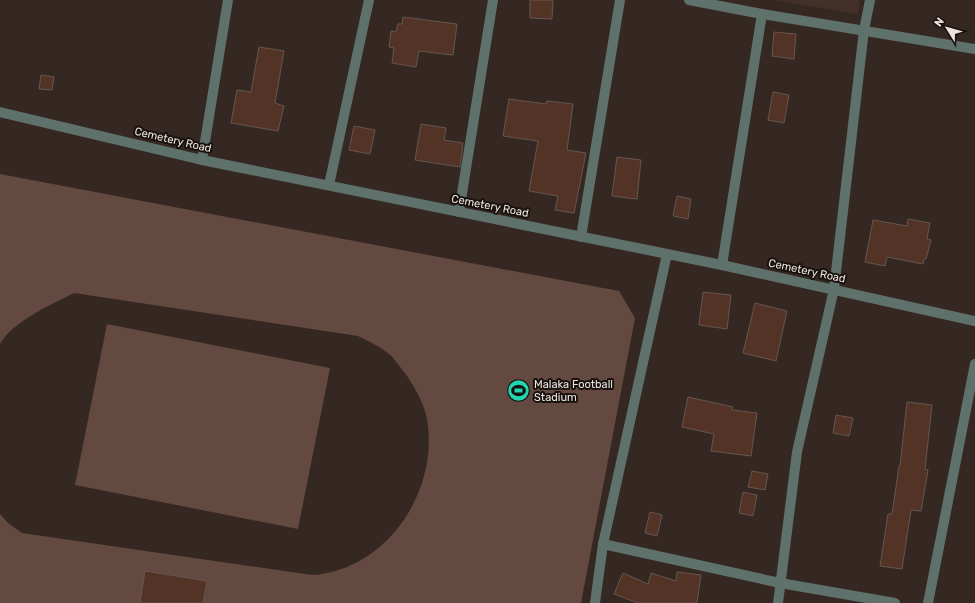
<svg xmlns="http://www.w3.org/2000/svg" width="975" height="603" font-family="Rubik,sans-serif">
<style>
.built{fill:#433028}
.green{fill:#63493f}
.building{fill:#533326;stroke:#665650}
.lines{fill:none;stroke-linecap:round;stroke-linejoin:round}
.minor{stroke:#5f716b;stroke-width:10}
.labels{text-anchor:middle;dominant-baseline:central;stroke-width:4;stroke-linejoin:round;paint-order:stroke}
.street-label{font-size:11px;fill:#ede3e0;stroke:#18120f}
.poi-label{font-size:11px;fill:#ede3e0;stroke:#18120f;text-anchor:start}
</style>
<rect width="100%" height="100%" fill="#352722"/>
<path class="built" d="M774 0H860L858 14Z"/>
<g class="green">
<path d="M0 174 619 291 635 318 581 603H0V514L8 523 22 533 298 573C306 574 315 576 322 574 392 563 439 487 427 419 424 403 414 386 405 373 400 367 395 359 389 354 381 347 368 341 358 336L74 293C51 305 13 321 0 344Z"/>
<path d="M107 324 330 368 298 529 75 485Z"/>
</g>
<g class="building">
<path d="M530 0H553L552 19 530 18Z"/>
<path d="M403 17 457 24 453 55 419 51 416 67 392 63 394 48 389 47 391 31 396 32 398 24H402Z"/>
<path d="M774 32 796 34 794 59 772 56Z"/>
<path d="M259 47 284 51 275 103 284 106 278 131 231 123 237 90 251 92Z"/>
<path d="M41 75 54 77 52 90 39 89Z"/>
<path d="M773 92 789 95 784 123 768 120Z"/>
<path d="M509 99 546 104 547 101 573 104 567 150 586 153 574 213 555 210 558 196 529 191 538 141 503 136Z"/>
<path d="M421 124 446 128 444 140 463 143 460 167 415 160Z"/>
<path d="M354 126 375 130 370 154 349 150Z"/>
<path d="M617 157 641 160 637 199 612 196Z"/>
<path d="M677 196 691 199 688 219 673 216Z"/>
<path d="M908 219 930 223 927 239 931 240 926 259H924L923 264 887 257 885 266 865 262 873 220 907 226Z"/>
<path d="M703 292 731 295 727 329 699 325Z"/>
<path d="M755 303 787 311 776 361 743 353Z"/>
<path d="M688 397 733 407 732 410 757 413 751 456 711 451 714 434 682 427Z"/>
<path d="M907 402 932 405 925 469 928 470 921 511 911 510 902 569 880 566 888 514H892L899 466H900Z"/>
<path d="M836 415 853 418 849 436 833 433Z"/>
<path d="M752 471 768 474 765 490 748 487Z"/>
<path d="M743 492 757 495 753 516 739 513Z"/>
<path d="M650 512 662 515 657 536 645 533Z"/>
<path d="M145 571 207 581 203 603H140Z"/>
<path d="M677 572 701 575 697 603H638L614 594 623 573 648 584 651 573 676 581Z"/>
</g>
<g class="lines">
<g class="minor">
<path d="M689 0 762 14 975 49"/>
<path d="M0 112 202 160 722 265 975 321"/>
<path d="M202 160 228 0"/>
<path d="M329 185 369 0"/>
<path d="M459 212 493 0"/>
<path d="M581 237 620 0"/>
<path d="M722 265 762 14"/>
<path d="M603 544 780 583 895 603"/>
<path d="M595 603 603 544 667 254"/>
<path d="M778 603 797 452 834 289 864 30 870 0"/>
<path d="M928 603 975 364"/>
</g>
</g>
<defs>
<symbol id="stadium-disc" viewBox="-11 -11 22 22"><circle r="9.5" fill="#23d5af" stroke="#18120f"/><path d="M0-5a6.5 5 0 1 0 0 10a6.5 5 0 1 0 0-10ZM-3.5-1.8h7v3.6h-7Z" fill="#111"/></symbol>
</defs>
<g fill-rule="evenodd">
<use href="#stadium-disc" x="506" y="378" width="25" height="25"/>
</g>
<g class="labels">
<g class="street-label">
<text transform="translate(173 140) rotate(13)">Cemetery Road</text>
<text transform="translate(490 206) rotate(11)">Cemetery Road</text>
<text transform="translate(807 271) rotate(12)">Cemetery Road</text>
</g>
<g class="poi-label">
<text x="534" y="384">Malaka Football<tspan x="534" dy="13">Stadium</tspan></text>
</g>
</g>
<g transform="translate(947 28) rotate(307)" stroke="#18120f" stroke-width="3" paint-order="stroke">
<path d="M0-3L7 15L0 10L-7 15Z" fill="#ede3e0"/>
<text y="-6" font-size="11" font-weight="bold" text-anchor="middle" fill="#ede3e0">N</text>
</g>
</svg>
